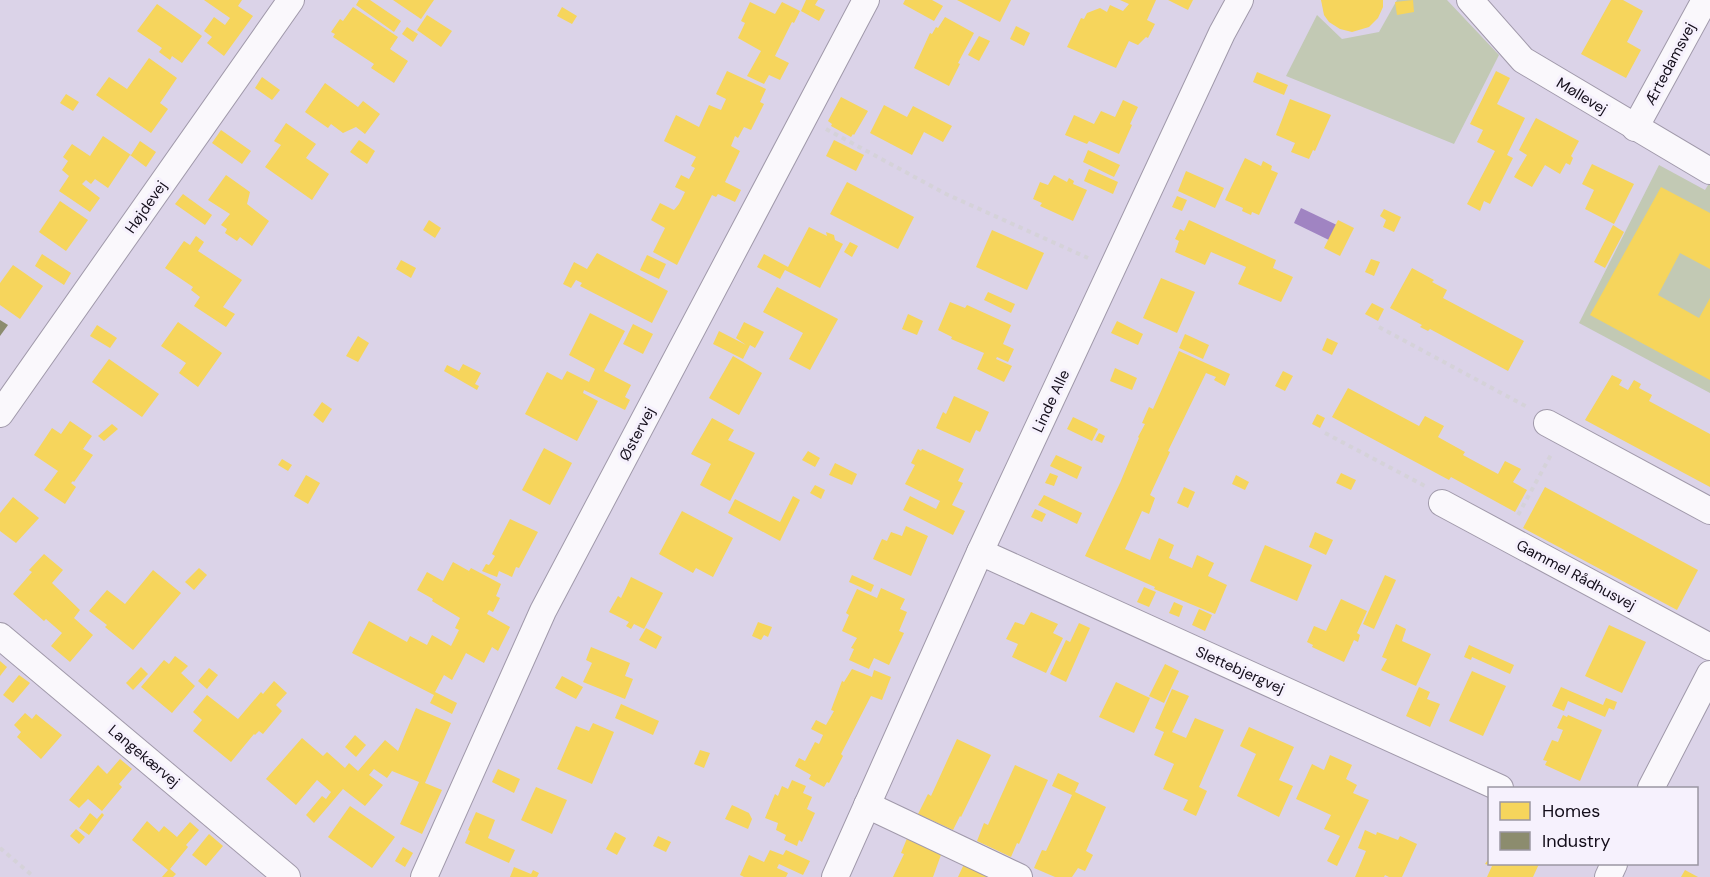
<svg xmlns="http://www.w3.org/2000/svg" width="1710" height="877" font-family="'DM Sans',sans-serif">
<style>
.green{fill:#c2c9b4}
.water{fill:#a084c2}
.homes{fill:#f6d55c}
.industry{fill:#8c8c6e}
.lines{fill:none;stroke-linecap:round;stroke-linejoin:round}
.minor-casing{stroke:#a099aa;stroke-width:28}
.path{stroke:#d5d2d9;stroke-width:4;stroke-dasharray:4.5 4.5;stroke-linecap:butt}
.minor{stroke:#faf8fc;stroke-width:26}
.labels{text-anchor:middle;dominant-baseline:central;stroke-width:6;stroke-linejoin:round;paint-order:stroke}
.street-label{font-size:15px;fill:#130d1a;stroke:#f6f1fd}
</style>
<rect width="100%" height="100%" fill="#dbd3e8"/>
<g class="green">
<path d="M1397 0H1447L1499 55 1454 144 1286 76 1317 15 1342 39 1379 32Z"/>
<path d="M1659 165 1705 190 1710 182V393L1579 323Z"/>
</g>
<path class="water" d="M1301 208 1339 226 1331 241 1294 223Z"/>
<g class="homes">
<path d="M204 0H242L238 6 253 16 224 56 207 43 212 37 204 31 214 17 225 25 230 18Z"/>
<path d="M359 0H370L401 21 394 32 356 5Z"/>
<path d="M393 0H434L421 19Z"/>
<path d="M806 0H818L815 5 825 10 819 21 801 11Z"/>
<path d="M905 0H932L943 6 934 21 903 4Z"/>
<path d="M957 0H1011L1000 22Z"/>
<path d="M1120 0H1156L1147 20 1155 24 1148 38 1146 37 1138 45 1129 41 1116 68 1067 47 1081 18 1084 19 1087 13 1100 8 1107 12 1110 5 1123 11 1129 4Z"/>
<path d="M1168 0H1193L1188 10Z"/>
<path d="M1321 0H1383V7L1378 18 1369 27 1352 32 1340 29 1329 22 1324 15Z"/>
<path d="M1413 0 1414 12 1397 15 1395 2Z"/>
<path d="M1611 0H1623L1643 11 1627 42 1641 50 1626 78 1581 54Z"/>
<path d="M750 2 775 14 782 2 800 11 794 23 792 22 775 56 789 63 780 80 769 75 764 84 747 76 761 51 738 38 745 23 741 21Z"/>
<path d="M157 4 202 36 182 63 172 56 170 60 159 52 162 48 137 31Z"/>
<path d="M353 7 398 37 390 49 408 61 394 83 371 68 374 64 333 37 335 34 331 32 340 19 343 21Z"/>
<path d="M562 7 577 16 572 24 557 16Z"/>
<path d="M427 15 452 31 441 47 417 30Z"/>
<path d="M945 17 974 33 958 63 960 64 949 86 914 68 930 33 932 34 936 27 938 28Z"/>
<path d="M1016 26 1030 33 1024 46 1010 39Z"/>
<path d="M407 27 418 34 413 42 402 34Z"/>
<path d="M979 36 990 41 979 61 968 55Z"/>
<path d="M149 58 177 78 160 103 168 109 151 133 96 95 109 77 127 89Z"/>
<path d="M727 71 766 89 760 102 764 104 751 130 744 127 738 138 735 136 731 146 740 151 725 182 741 190 735 202 718 194 716 197 712 195 677 265 653 252 665 228 651 220 660 203 674 210 679 204 685 192 675 187 681 175 689 179 695 168 691 166 696 157 664 141 676 115 699 127 709 105 721 110 726 99 716 94Z"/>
<path d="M1496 71 1510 78 1497 104 1525 118 1507 155 1513 158 1490 204 1484 201 1480 211 1467 204 1495 151 1477 142 1483 130 1470 124Z"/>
<path d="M1257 72 1288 85 1284 95 1253 82Z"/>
<path d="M262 77 280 90 272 100 255 88Z"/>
<path d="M325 83 358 107 363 101 380 114 365 134 356 127 343 133 331 124 328 128 305 112Z"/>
<path d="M66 94 79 102 73 111 60 103Z"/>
<path d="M841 97 868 111 854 135 853 134 851 137 831 126 832 124 828 121Z"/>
<path d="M1290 99 1331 115 1315 151 1313 150 1309 159 1291 152 1295 143 1276 135Z"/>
<path d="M1123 100 1138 107 1130 124 1132 125 1119 154 1089 141 1087 144 1065 135 1074 115 1094 124 1101 111 1115 117Z"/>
<path d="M884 105 907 117 913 106 952 126 943 142 924 132 912 155 870 133Z"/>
<path d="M1536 118 1579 141 1571 156 1573 158 1570 165 1566 163 1560 174 1545 165 1532 187 1514 177 1527 155 1519 150Z"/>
<path d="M286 123 316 144 306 158 329 174 312 200 265 167 281 145 274 141Z"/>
<path d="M221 130 251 151 242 164 212 143Z"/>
<path d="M103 136 131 155 140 141 156 152 146 167 130 155 108 188 95 179 91 184 86 180 82 184 100 198 90 212 59 191 69 176 62 170 68 161 63 157 72 144 90 156Z"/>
<path d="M359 140 375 151 367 164 350 152Z"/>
<path d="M834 140 864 155 856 171 826 156Z"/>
<path d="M1088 150 1120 165 1114 177 1083 162Z"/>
<path d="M1245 158 1261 166 1263 161 1272 166 1271 170 1278 173 1259 215 1252 212 1251 215 1242 211 1243 208 1225 200Z"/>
<path d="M1592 164 1634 184 1614 224 1585 209 1594 190 1582 184Z"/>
<path d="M1089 169 1118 182 1113 194 1084 181Z"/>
<path d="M1186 171 1224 188 1215 208 1178 191Z"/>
<path d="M226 175 250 192 247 204 269 221 252 246 240 237 237 241 225 233 227 229 221 225 230 214 208 200Z"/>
<path d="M1054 175 1067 182 1069 178 1074 181 1073 184 1087 190 1073 221 1040 206 1042 203 1033 199 1040 182 1048 185Z"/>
<path d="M847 182 914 217 898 249 830 214Z"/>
<path d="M1661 187 1710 213V269L1680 253 1658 295 1699 318 1710 298V380L1590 315Z"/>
<path d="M183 194 212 215 205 225 175 204Z"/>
<path d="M1177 196 1187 200 1182 211 1172 207Z"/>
<path d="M60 201 88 220 66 251 39 232Z"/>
<path d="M1384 209 1401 217 1394 232 1383 227 1386 220 1380 216Z"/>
<path d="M429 220 441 228 435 238 423 230Z"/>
<path d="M1189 220 1276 260 1273 268 1293 277 1281 302 1238 284 1246 267 1211 252 1205 265 1175 252 1179 241 1175 239 1180 229 1184 231Z"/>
<path d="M1338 220 1354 228 1340 256 1324 248Z"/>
<path d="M1613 225 1624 232 1605 268 1594 262Z"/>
<path d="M809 227 827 236 826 232 834 235 835 240 843 244 820 288 785 270 780 279 757 267 764 254 788 267Z"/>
<path d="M992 230 1044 253 1027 290 976 267Z"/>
<path d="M196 236 204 242 198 251 242 280 223 307 235 314 226 327 194 306 200 297 191 290 193 287 165 268 184 241 190 245Z"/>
<path d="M850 242 858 246 852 257 844 252Z"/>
<path d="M597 253 668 291 652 323 580 286 582 283 576 280 571 288 563 284 574 262 587 269Z"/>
<path d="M42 254 71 273 64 285 35 266Z"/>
<path d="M647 255 666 264 659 279 640 270Z"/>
<path d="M1371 259 1380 262 1374 276 1365 272Z"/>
<path d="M401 260 416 268 411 278 396 269Z"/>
<path d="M13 265 43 286 20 319 0 305V283Z"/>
<path d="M1412 268 1434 280 1432 282 1447 290 1443 298 1524 341 1508 371 1430 329 1428 331 1420 327 1422 325 1390 308Z"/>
<path d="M1161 278 1195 292 1177 333 1143 318Z"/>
<path d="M777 287 838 319 810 370 789 359 803 333 763 312Z"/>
<path d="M988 292 1015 304 1011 313 984 300Z"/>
<path d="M950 302 965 308 967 305 1011 325 1003 344 1014 349 1008 362 997 357 996 359 1012 366 1004 382 977 369 984 353 951 339 952 337 938 330Z"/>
<path d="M1372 303 1384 309 1378 321 1365 314Z"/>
<path d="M590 313 625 331 604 371 631 385 625 397 630 400 625 410 584 390 583 393 598 401 577 441 525 414 547 372 562 380 567 371 589 382 595 369 569 355Z"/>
<path d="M908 314 923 321 917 335 902 329Z"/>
<path d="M1117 321 1143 334 1138 345 1111 333Z"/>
<path d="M178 322 222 353 198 387 179 373 186 363 161 346Z"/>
<path d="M744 322 764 332 755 348 750 345 743 359 713 344 719 331 746 345 736 338Z"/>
<path d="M633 324 653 334 643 354 623 344Z"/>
<path d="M97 325 117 338 110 348 90 336Z"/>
<path d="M1185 334 1209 345 1203 359 1179 348Z"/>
<path d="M358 336 369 343 358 362 346 356Z"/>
<path d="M1327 338 1338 343 1332 355 1322 350Z"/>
<path d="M1179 351 1230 374 1225 386 1214 380 1216 377 1206 373 1168 451 1170 452 1150 495 1155 498 1149 514 1142 511 1125 549 1150 560 1159 538 1174 545 1169 558 1192 568 1197 555 1214 563 1208 576 1227 585 1215 614 1154 589 1155 587 1085 556 1120 483 1139 438 1138 437 1145 424 1142 423 1149 407 1153 409Z"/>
<path d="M733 356 762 373 739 415 709 398Z"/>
<path d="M109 359 159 394 142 417 92 382Z"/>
<path d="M463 364 481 373 475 384 479 386 477 390 444 371 447 365 459 371Z"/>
<path d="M1115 368 1137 378 1132 390 1110 381Z"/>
<path d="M1283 371 1293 376 1285 391 1275 386Z"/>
<path d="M1612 375 1622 380 1619 385 1628 390 1634 380 1641 384 1639 388 1652 395 1649 401 1710 434V487L1585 420Z"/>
<path d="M1348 388 1419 426 1425 416 1444 426 1438 437 1465 452 1463 455 1498 474 1505 461 1521 469 1513 482 1527 490 1515 512 1451 477 1449 480 1332 417Z"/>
<path d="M954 396 989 412 980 432 976 430 970 443 936 428 943 412 946 414Z"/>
<path d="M322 402 332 409 323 423 313 415Z"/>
<path d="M1317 414 1325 418 1320 428 1312 424Z"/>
<path d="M1073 417 1098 429 1092 441 1067 429Z"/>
<path d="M712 418 734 430 728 440 755 453 730 501 700 485 711 464 691 454Z"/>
<path d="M70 421 92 436 83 449 93 455 74 482 73 481 71 483 76 487 65 504 44 490 58 471 34 455 52 428 61 434Z"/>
<path d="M112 424 118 429 104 441 98 436Z"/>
<path d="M1099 433 1105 436 1102 443 1095 440Z"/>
<path d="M544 448 572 463 550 505 522 490Z"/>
<path d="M918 449 921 451 922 449 964 469 958 481 963 483 952 505 965 511 953 535 903 510 910 496 936 509 940 501 905 484 915 465 911 463Z"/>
<path d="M808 451 820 458 815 467 802 460Z"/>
<path d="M1056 455 1082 467 1077 479 1050 466Z"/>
<path d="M282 459 292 465 288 471 278 465Z"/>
<path d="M835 463 857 474 852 485 829 475Z"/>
<path d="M1050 473 1058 476 1054 486 1045 483Z"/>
<path d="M1341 473 1356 480 1351 490 1336 483Z"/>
<path d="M306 475 320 483 308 504 294 496Z"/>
<path d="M1236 475 1249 482 1245 490 1232 484Z"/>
<path d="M815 485 825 490 821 499 810 493Z"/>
<path d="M1184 487 1195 492 1188 508 1177 503Z"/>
<path d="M1545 487 1698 570 1677 610 1523 528Z"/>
<path d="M1044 495 1082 513 1077 524 1038 505Z"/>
<path d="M793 496 800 500 780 541 728 513 735 499 780 522Z"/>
<path d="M13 497 39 518 16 543 0 531V513Z"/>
<path d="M1035 509 1046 514 1042 522 1031 517Z"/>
<path d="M682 511 733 538 713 577 696 568 693 573 659 554Z"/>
<path d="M510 519 538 532 519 568 516 567 512 577 499 571 497 577 482 571 486 564 489 565 495 556 492 554Z"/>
<path d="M906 526 928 536 911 576 873 559 882 539 887 541 891 532 902 536Z"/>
<path d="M1315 532 1333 540 1326 555 1309 547Z"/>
<path d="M1265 545 1312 565 1297 601 1250 581Z"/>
<path d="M44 554 63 570 52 583 80 610 74 618 93 635 70 662 51 646 62 633 46 619 44 621 13 594 32 572 29 570Z"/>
<path d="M453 562 469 571 471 568 501 584 496 596 500 598 493 612 489 610 487 614 510 627 498 651 492 647 484 663 466 653 452 680 444 675 435 692 457 703 452 714 430 703 434 695 352 653 369 621 407 642 410 636 427 645 432 635 451 646 459 630 455 628 460 618 432 601 433 599 417 590 427 572 443 581Z"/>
<path d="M199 568 207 575 194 590 185 582Z"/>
<path d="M153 570 181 593 133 650 105 627 107 625 89 611 107 590 125 604Z"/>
<path d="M852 575 874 585 871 592 849 582Z"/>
<path d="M1385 575 1396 580 1374 629 1363 624Z"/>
<path d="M631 577 663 593 644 629 634 624 631 629 626 626 629 622 609 612 618 596 621 598Z"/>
<path d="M1144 587 1156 592 1149 607 1137 602Z"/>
<path d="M881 588 905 599 900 609 907 612 899 631 904 633 889 665 874 658 869 669 849 660 854 649 851 648 857 638 842 631 849 615 846 613 857 589 877 598Z"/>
<path d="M1341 599 1367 611 1357 633 1360 635 1358 642 1354 640 1344 662 1312 647 1313 645 1307 642 1314 626 1326 631Z"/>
<path d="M1174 602 1183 606 1179 617 1169 613Z"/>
<path d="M1199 609 1212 615 1205 631 1192 625Z"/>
<path d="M1031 612 1058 624 1053 633 1063 638 1046 673 1012 657 1018 644 1006 639 1015 622 1024 625Z"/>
<path d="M758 622 772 627 768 637 764 635 761 640 752 636Z"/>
<path d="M1079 623 1090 628 1066 682 1050 674 1066 640 1070 642Z"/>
<path d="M1396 624 1406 629 1402 641 1431 654 1416 686 1381 670 1387 659 1382 657Z"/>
<path d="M1609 625 1646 642 1622 693 1585 676Z"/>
<path d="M646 628 662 637 656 649 639 640Z"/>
<path d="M1469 645 1514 665 1510 674 1472 657 1471 660 1464 657Z"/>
<path d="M591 647 630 663 625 676 633 679 625 699 583 682 592 663 586 660Z"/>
<path d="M175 656 188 666 181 673 195 686 172 713 141 687 164 660 169 664Z"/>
<path d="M0 661 7 667 0 676Z"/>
<path d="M1165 664 1179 671 1164 703 1149 696Z"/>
<path d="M141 667 148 674 133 690 126 683Z"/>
<path d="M209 668 218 675 207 689 198 681Z"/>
<path d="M852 669 872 677 874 670 891 677 882 700 871 696 841 754 843 756 829 783 827 782 824 787 809 779 811 775 795 766 799 758 805 761 815 742 819 744 823 735 811 729 816 720 826 725 834 711 831 710 842 681 844 682Z"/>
<path d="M1472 671 1506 686 1483 736 1449 721Z"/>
<path d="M19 675 30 683 13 703 3 695Z"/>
<path d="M562 676 583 687 576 699 555 688Z"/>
<path d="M274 681 287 693 276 705 282 711 263 734 259 731 255 735 254 734 231 762 193 731 202 720 193 712 207 695 238 719 261 692 263 694Z"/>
<path d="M1116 682 1150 698 1134 733 1099 717Z"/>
<path d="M1419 687 1430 692 1427 699 1440 704 1430 727 1406 716Z"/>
<path d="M1561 687 1603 705 1606 698 1617 702 1614 710 1609 708 1605 717 1568 701 1564 711 1552 706Z"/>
<path d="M1172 689 1189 696 1172 732 1186 738 1195 718 1224 730 1199 787 1207 791 1196 816 1183 810 1188 800 1163 789 1174 764 1154 755 1164 732 1155 728Z"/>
<path d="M621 704 659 721 653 735 615 718Z"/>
<path d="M416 708 451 723 425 783 442 790 422 834 400 824 419 782 392 771 387 778 374 769 369 775 383 785 365 806 343 789 314 823 306 815 322 796 326 799 331 792 317 780 296 805 266 779 302 738 323 756 327 752 345 768 349 763 358 771 385 740 398 751Z"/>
<path d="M25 713 32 719 36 714 62 735 41 759 17 737 21 732 14 725Z"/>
<path d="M1563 715 1567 717 1568 715 1602 730 1580 781 1545 765 1547 761 1543 760 1552 740 1558 742 1563 730 1557 728Z"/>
<path d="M593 723 614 732 592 784 557 769 576 726 589 731Z"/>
<path d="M1249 727 1294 747 1279 780 1293 786 1279 817 1237 796 1256 754 1240 746Z"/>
<path d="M355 735 366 745 356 757 345 747Z"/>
<path d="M957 739 991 755 961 817 960 816 953 830 918 814 928 794 931 796Z"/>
<path d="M700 750 710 753 704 768 694 764Z"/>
<path d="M1330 755 1352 765 1346 779 1357 785 1353 793 1369 800 1337 866 1327 861 1340 836 1324 829 1331 815 1296 799 1312 764 1324 770Z"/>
<path d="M120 759 132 769 119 784 122 787 102 811 88 799 79 808 69 800 98 765 107 774Z"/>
<path d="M1015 765 1048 780 1019 844 1017 843 1011 857 977 841 984 823 988 825Z"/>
<path d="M498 769 520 779 514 793 492 782Z"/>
<path d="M1058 773 1079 783 1075 792 1106 807 1086 851 1093 855 1085 871 1078 868 1072 877H1055L1034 868 1042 850 1046 851 1072 795 1052 786Z"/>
<path d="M792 780 806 786 803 793 812 797 807 809 815 813 802 842 799 840 797 846 784 840 786 835 776 830 778 823 765 818 775 794 778 796 782 786 788 789Z"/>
<path d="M536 787 567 800 552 834 521 820Z"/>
<path d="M732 805 749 813 752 819 748 829 725 819Z"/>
<path d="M350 806 395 837 372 868 328 837Z"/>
<path d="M476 812 495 820 488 838 515 850 509 863 465 843 470 831 468 830Z"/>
<path d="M90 813 97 819 102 813 104 815 89 835 79 828Z"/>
<path d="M147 821 159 832 164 826 177 837 190 822 199 830 186 845 188 847 170 869 176 874 173 877H162L168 870 132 840Z"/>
<path d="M76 829 85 837 79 844 70 836Z"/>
<path d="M1365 830 1376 835 1377 832 1398 840 1400 836 1417 844 1402 877H1389L1385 875 1384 877H1355L1366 851 1358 848Z"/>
<path d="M615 832 626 838 617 855 606 849Z"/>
<path d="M209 834 223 846 206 866 192 855Z"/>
<path d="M658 836 671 842 666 852 653 846Z"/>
<path d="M908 836 942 852 933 877H893L904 854 901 853Z"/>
<path d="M403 847 413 853 405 867 395 861Z"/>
<path d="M770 850 783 855 786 850 810 861 803 875 779 864 777 868 788 873 786 877H744L740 875 749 855 764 862Z"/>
<path d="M1490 857V864H1539L1533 877H1487L1492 866 1485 864Z"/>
<path d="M965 862 997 877H958Z"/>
<path d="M514 867 531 874 533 870 539 873 537 877H510Z"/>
<path d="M1685 870 1698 877H1681Z"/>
</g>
<path class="industry" d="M0 320 8 325 0 336Z"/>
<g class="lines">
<defs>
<g id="minor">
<path d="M1470 0 1523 60 1710 171"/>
<path d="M1635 128 1705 0"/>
<path d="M0 414 291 0"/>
<path d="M1547 423 1710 511"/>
<path d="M1442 503 1710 647"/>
<path d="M980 552 1500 788"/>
<path d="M0 636 287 877"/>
<path d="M1651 788 1710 674"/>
<path d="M867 805 1019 877"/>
<path d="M424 877 543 611 866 0"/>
<path d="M835 877 980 552 1222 33 1240 0"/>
<path d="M1608 877 1614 864"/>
</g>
</defs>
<use href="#minor" class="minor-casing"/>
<g class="path">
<path d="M826 129 946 194 1088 258"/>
<path d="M1379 327 1529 408"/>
<path d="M1325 433 1425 486"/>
<path d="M1518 515 1552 453"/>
<path d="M0 848 34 877"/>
</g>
<use href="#minor" class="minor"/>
</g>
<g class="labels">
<g class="street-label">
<text transform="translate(1670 64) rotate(-62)">Ærtedamsvej</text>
<text transform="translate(1582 96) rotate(31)">Møllevej</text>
<text transform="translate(146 207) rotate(-55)">Højdevej</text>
<text transform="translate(1051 401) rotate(-65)">Linde Alle</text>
<text transform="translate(637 434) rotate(-62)">Østervej</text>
<text transform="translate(1576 575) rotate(28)">Gammel Rådhusvej</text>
<text transform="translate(1240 670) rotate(24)">Slettebjergvej</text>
<text transform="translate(144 756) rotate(40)">Langekærvej</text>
</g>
</g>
<rect x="1488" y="787" width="210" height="78" fill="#f6f1fd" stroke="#9b96a2" stroke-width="1.5"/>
<rect x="1500" y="802" width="30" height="18" fill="#f6d55c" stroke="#9b96a2" stroke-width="1.5"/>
<text x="1542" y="817" font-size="18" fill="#130d1a">Homes</text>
<rect x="1500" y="832" width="30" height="18" fill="#8c8c6e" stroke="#9b96a2" stroke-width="1.5"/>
<text x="1542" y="847" font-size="18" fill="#130d1a">Industry</text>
</svg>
